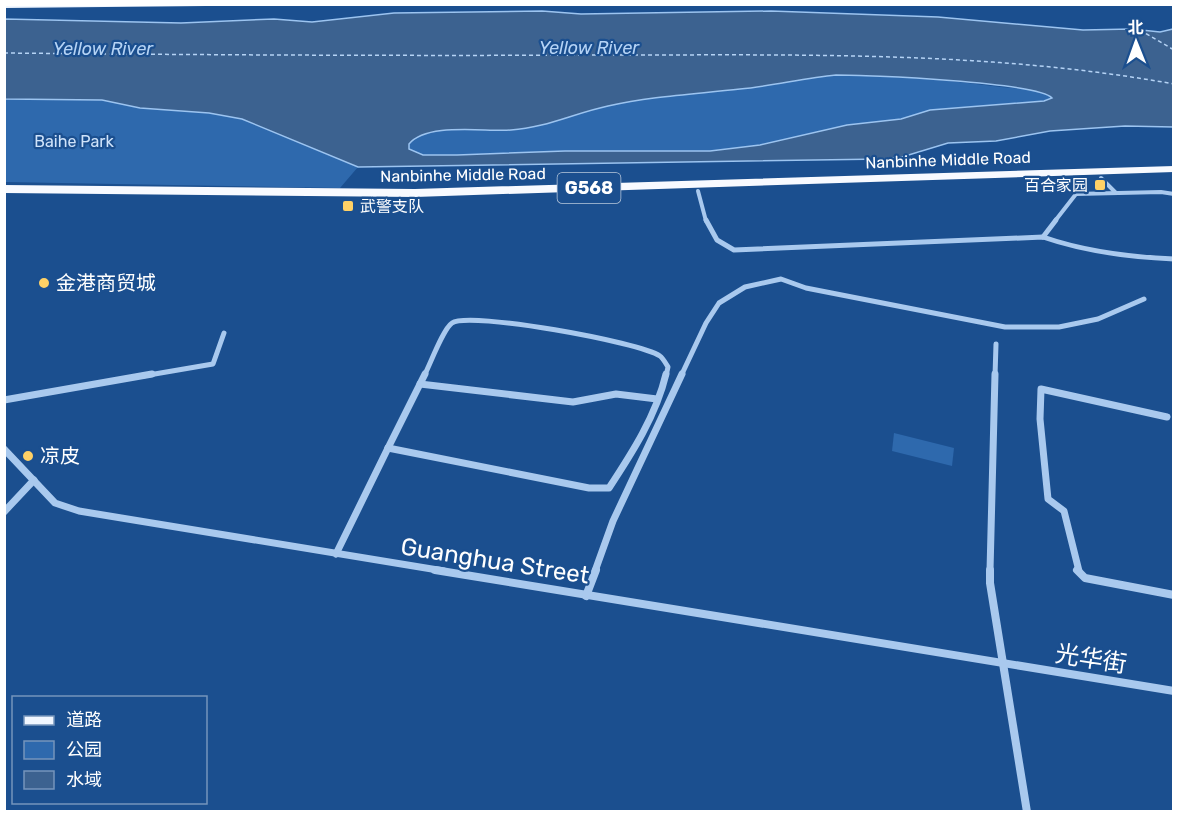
<svg xmlns="http://www.w3.org/2000/svg" width="1178" height="816" font-family="Rubik,'Noto Sans SC',sans-serif">
<style>
.green{fill:#2e69ad}
.water{fill:#3c6290;stroke:#9cc4f0;stroke-width:1.5;fill-rule:evenodd}
.lines{fill:none;stroke-linecap:round;stroke-linejoin:round}
.ferry{stroke:#b5d3f5;stroke-width:1.5;stroke-dasharray:4 3;stroke-linecap:butt}
.minor-far3{stroke:#a9c9ee;stroke-width:4}
.minor-far2{stroke:#a9c9ee;stroke-width:5}
.minor-far1{stroke:#a9c9ee;stroke-width:7}
.minor{stroke:#a9c9ee;stroke-width:8}
.primary{fill:#f0f6ff;fill-rule:evenodd}
.trunk{fill:#f8faff;fill-rule:evenodd}
.poi-dot{fill:#ffd166;stroke:#1b4f8f;stroke-width:2}
.labels{text-anchor:middle;dominant-baseline:central;stroke-width:4.5;stroke-linejoin:round;paint-order:stroke}
.far-park-label{font-size:16px;fill:#cfe3fa;stroke:#1b4f8f}
.far-street-label{font-size:16px;fill:#fff;stroke:#1b4f8f}
.far-poi-label{font-size:16px;fill:#fff;stroke:#1b4f8f;text-anchor:end}
.far-water-label{font-size:18px;font-style:italic;fill:#b5d3f5;stroke:#1b4f8f}
.shield{fill:#1b4f8f;stroke:#bbcadd;stroke-width:1.5}
.shield-label{font-size:18px;font-weight:bold;fill:#fff}
.poi-label{font-size:20px;fill:#fff;stroke:#1b4f8f;text-anchor:start}
.near-street-label{font-size:24px;fill:#fff;stroke:#1b4f8f}
</style>
<rect width="100%" height="100%" fill="#1b4f8f"/>
<g class="green">
<path d="M836 75C891 74 947 80 1001 87 1018 89 1037 88 1051 96L1052 98 1044 101 930 110 901 119 847 125 760 145 710 151H565L457 155H423L409 150 408 144C427 122 484 132 511 130 545 128 575 113 608 106 652 96 696 94 740 89 772 86 804 78 836 75Z"/>
<path d="M5 99 102 100 140 108 209 113 242 119 358 167 340 188 5 182Z"/>
<path d="M894 433 954 448 952 466 892 451Z"/>
</g>
<path class="water" d="M542 11 581 14 771 11 938 17 1083 30 1132 29 1160 32 1173 29V127L1125 126 1050 131 996 141 948 143 902 157 883 159 358 167 242 119 209 113 140 108 102 100 5 99V19L181 23 274 19 312 22 394 13ZM836 75C865 75 1039 82 1052 98L1044 101 930 110 901 119 847 125 760 145 710 151H565L457 155H423L409 149V144C427 122 485 132 511 130 545 128 575 113 608 106 652 96 696 94 740 89 772 86 804 78 836 75Z"/>
<g class="lines">
<g class="ferry">
<path d="M1140 30 1174 50"/>
<path d="M4 53C208 55 412 56 616 55 803 55 990 51 1174 84"/>
</g>
<g class="minor-far3">
<path d="M1101 178 1116 193"/>
<path d="M698 191 706 221"/>
<path d="M1055 221 1076 194 1161 192 1174 194"/>
</g>
<g class="minor-far2">
<path d="M706 220 717 240 734 250 1043 237C1086 252 1129 257 1174 259"/>
<path d="M1043 237 1056 220"/>
<path d="M143 376 213 364 224 333"/>
<path d="M424 376C430 365 443 329 452 323 469 311 640 342 660 356 663 358 666 364 668 367L666 376"/>
<path d="M681 376 706 323 719 303 745 287 781 279 806 288 1005 327H1059L1098 319 1144 299"/>
<path d="M995 376 996 344"/>
</g>
<g class="minor-far1">
<path d="M420 384 573 402 616 394 657 399"/>
<path d="M4 400 152 374"/>
<path d="M388 448 589 488H609C632 453 656 416 666 374"/>
<path d="M388 448 425 374"/>
<path d="M4 449 55 503 79 511 444 571"/>
<path d="M4 512 34 480"/>
<path d="M336 554 388 448"/>
<path d="M595 571 613 521 682 374"/>
<path d="M990 571 995 374"/>
<path d="M1079 571 1064 511 1048 499 1040 419 1041 389 1167 417"/>
</g>
<g class="minor">
<path d="M435 570 1174 691"/>
<path d="M990 570V583L1027 812"/>
<path d="M1077 570 1085 578 1174 595"/>
<path d="M586 596 596 570"/>
</g>
<g class="primary">
<path d="M4 4H406L4 8Z"/>
<path d="M439 4H673L670 6Z"/>
</g>
<path class="trunk" d="M1174 166V172L415 197 4 193V185L415 189Z"/>
</g>
<g class="poi-dot">
<rect x="1094" y="179" width="12" height="12" rx="3"/>
<rect x="342" y="200" width="12" height="12" rx="3"/>
<circle cx="44" cy="283" r="6"/>
<circle cx="28" cy="456" r="6"/>
</g>
<g class="labels">
<g class="far-park-label">
<text x="74" y="141">Baihe Park</text>
</g>
<g class="far-street-label">
<text transform="translate(948 160) rotate(-2)">Nanbinhe Middle Road</text>
<text transform="translate(463 175) rotate(-1)">Nanbinhe Middle Road</text>
</g>
<g class="far-poi-label">
<text x="1088" y="185">百合家园</text>
<text x="360" y="206" text-anchor="start">武警支队</text>
</g>
<g class="far-water-label">
<text x="589" y="48">Yellow River</text>
<text x="103" y="49">Yellow River</text>
</g>
<rect class="shield" x="557.5" y="173" width="63" height="30" rx="4.5"/>
<g class="shield-label">
<text x="589" y="188">G568</text>
</g>
<g class="poi-label">
<text x="56" y="283">金港商贸城</text>
<text x="40" y="456">凉皮</text>
</g>
<g class="near-street-label">
<text transform="translate(495 561) rotate(9)">Guanghua Street</text>
<text transform="translate(1091 659) rotate(9)">光华街</text>
</g>
</g>
<rect width="1178" height="816" fill="none" stroke="#ffffff" stroke-width="12"/>
<rect x="12" y="696" width="195" height="108" fill="#1b4f8f" stroke="#7695bc" stroke-width="1.5"/>
<rect x="24" y="716" width="30" height="9" fill="#f0f6ff" stroke="#7695bc" stroke-width="1.5"/>
<text x="66" y="726" font-size="18" fill="#ffffff">道路</text>
<rect x="24" y="741" width="30" height="18" fill="#2e69ad" stroke="#7695bc" stroke-width="1.5"/>
<text x="66" y="756" font-size="18" fill="#ffffff">公园</text>
<rect x="24" y="771" width="30" height="18" fill="#3c6290" stroke="#7695bc" stroke-width="1.5"/>
<text x="66" y="786" font-size="18" fill="#ffffff">水域</text>
<g transform="translate(1136 42) rotate(359)" stroke="#1b4f8f" stroke-width="4.5" paint-order="stroke">
<path d="M0-4.5L10 22L0 15L-10 22Z" fill="#ffffff"/>
<text y="-9" font-size="16" font-weight="bold" text-anchor="middle" fill="#ffffff">北</text>
</g>
</svg>
